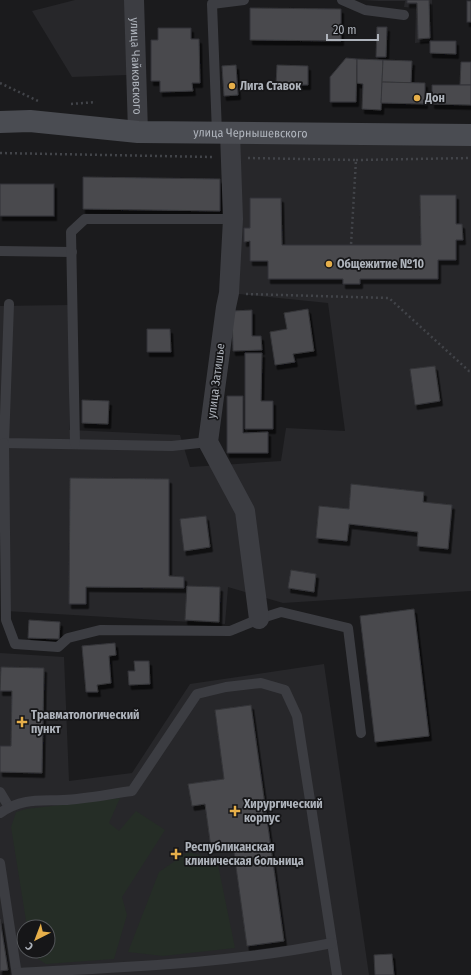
<svg xmlns="http://www.w3.org/2000/svg" width="471" height="975" font-family="'Fira Sans Condensed',sans-serif">
<style>
.built{fill:#27272a;fill-rule:evenodd}
.green{fill:#252d26}
.building{fill:#48494d;stroke:#353539;filter:url(#shadow)}
.lines{fill:none;stroke-linecap:round;stroke-linejoin:round}
.path{stroke:#424449;stroke-width:2.5;stroke-dasharray:2 3;stroke-linecap:butt}
.lane{stroke:#3c3d42;stroke-width:10}
.street{stroke:#3c3d42;stroke-width:20}
.secondary{stroke:#4a4c52;stroke-width:22}
.poi-dot{fill:#e6af4a;stroke:#161618;stroke-width:1.5}
.labels{text-anchor:middle;dominant-baseline:central;stroke-width:3.5;stroke-linejoin:round;paint-order:stroke}
.street-label{font-size:12px;fill:#aeb3bb;stroke:#161618}
.poi-label{font-size:12px;font-weight:bold;fill:#aeb3bb;stroke:#161618;text-anchor:start}
</style>
<defs>
<filter id="shadow"><feDropShadow dx="2.5" dy="4.5" stdDeviation="0" flood-color="#0009"/></filter>
</defs>
<rect width="100%" height="100%" fill="#1b1b1d"/>
<g class="built">
<path d="M75 0H125L127 75 72 77 32 11Z"/>
<path d="M362 0H432V41L415 43 416 8 404 7 405 1H378Z"/>
<path d="M230 133 471 135V591L283 603 228 587 225 624 6 611 0 443V306L69 305V430L180 435 190 467 281 461 286 428 345 431 328 303 229 293Z"/>
<path d="M0 653 64 657 69 781 132 773 190 684 324 664 369 975H0ZM24 927H48V951H24Z"/>
</g>
<g class="green">
<path d="M120 798 109 823 119 831 136 811 165 830 122 897 127 915 114 959 46 964 31 954V951H48V927H27L11 827 16 812 26 809Z"/>
<path d="M188 852 217 860 235 948 163 956 128 952 159 872Z"/>
</g>
<g class="building">
<path d="M407 0H429L430 38 418 39 417 3H407Z"/>
<rect x="467" y="1" width="4" height="21"/>
<path d="M250 8 341 9V41L250 40Z"/>
<path d="M377 27H387L386 57H376Z"/>
<path d="M158 28H191V39H199L200 83H192L193 91 160 92V81H151V40H158Z"/>
<path d="M430 41H456V54L430 53Z"/>
<path d="M346 58 357 59 356 102H330V77Z"/>
<path d="M357 59 383 60 381 110 362 109 363 84 357 83Z"/>
<path d="M383 60 412 61 411 83 382 82Z"/>
<path d="M461 62H471V85H460Z"/>
<path d="M236 65 238 95 224 96 222 66Z"/>
<path d="M277 65 308 66V85H276Z"/>
<path d="M382 82 425 83V104L381 103Z"/>
<path d="M432 85H471V105L432 104Z"/>
<path d="M83 177 220 179V211L83 209Z"/>
<rect x="0" y="184" width="54" height="32"/>
<path d="M420 195H456V224H462L463 240H456V260H438V279H360V284H343V279H268V261H250V241L244 242V228H250V198H281L282 245H421Z"/>
<path d="M308 309 314 351 293 354 295 362 275 365 270 332 287 329 284 313Z"/>
<path d="M252 310V336H261L262 350 233 351 232 311Z"/>
<path d="M147 329H170L171 352H147Z"/>
<path d="M245 353H262L261 401H273V429H245Z"/>
<path d="M435 366 440 401 415 405 410 369Z"/>
<path d="M227 396H243V433L268 432V453H227Z"/>
<path d="M82 400 109 401 108 424 82 423Z"/>
<path d="M70 478 169 479V576L184 577V588L86 587V604H69Z"/>
<path d="M351 484 424 492 423 502 452 505 448 549 417 546 418 532 349 524 347 541 316 538 319 506 349 509Z"/>
<path d="M206 516 210 547 184 551 180 519Z"/>
<path d="M291 570 316 574 314 592 288 588Z"/>
<path d="M187 586 220 587 219 622 185 620Z"/>
<path d="M414 609 429 736 375 742 360 616Z"/>
<path d="M29 620 60 622 59 639 28 638Z"/>
<path d="M115 643 116 655 109 656 111 683 97 685 98 692H86L82 646Z"/>
<path d="M134 661H149L150 684 129 685 128 671H135Z"/>
<path d="M1 667 44 668 42 773 0 772V746H11L12 691H0Z"/>
<path d="M251 705 284 941 247 946 233 845 211 848 205 804 192 806 188 784 224 779 215 710Z"/>
<path d="M0 919 8 970 0 971Z"/>
<path d="M392 954 394 975H375L374 955Z"/>
</g>
<g class="lines">
<g class="path">
<path d="M0 83 38 101"/>
<path d="M71 104 96 102"/>
<path d="M0 153 213 157"/>
<path d="M248 158 356 160 351 245"/>
<path d="M356 160 471 158"/>
<path d="M246 294 389 298 469 371H471"/>
</g>
<g class="lane">
<path d="M342 0 365 10 404 15"/>
<path d="M217 133 212 4 244 0"/>
<path d="M0 251 72 252"/>
<path d="M9 304 4 443 172 446 208 442"/>
<path d="M4 443 6 620 15 644 58 647 68 638 100 630 230 631 259 619 281 612 348 628 361 733"/>
<path d="M75 444 71 232 85 219H233"/>
<path d="M0 792 9 807"/>
<path d="M0 813C22 798 38 801 63 800 86 799 109 794 132 791L197 694 226 687 261 683 285 690 297 716 337 975"/>
<path d="M0 863 17 975"/>
<path d="M17 973C122 967 228 964 332 943"/>
</g>
<g class="street">
<path id="s1" d="M134 0 138 132"/>
<path d="M230 133 233 219 229 293 226 307 208 442 245 511 259 619"/>
</g>
<path class="secondary" id="s2" d="M0 122 30 121 138 132 471 135"/>
</g>
<g class="poi-dot">
<circle cx="232" cy="86" r="4"/>
<circle cx="417" cy="98" r="4"/>
<circle cx="329" cy="264" r="4"/>
<path d="M20 716h4v4h4v4h-4v4h-4v-4h-4v-4h4z"/>
<path d="M233 805h4v4h4v4h-4v4h-4v-4h-4v-4h4z"/>
<path d="M174 848h4v4h4v4h-4v4h-4v-4h-4v-4h4z"/>
</g>
<g class="labels">
<g class="street-label">
<text stroke="none"><textPath href="#s1" startOffset="66">улица Чайковского</textPath></text>
<text stroke="none"><textPath href="#s2" startOffset="251">улица Чернышевского</textPath></text>
<text transform="translate(216 381) rotate(-83)">улица Затишье</text>
</g>
<g class="poi-label">
<text x="240" y="86">Лига Ставок</text>
<text x="425" y="98">Дон</text>
<text x="337" y="264">Общежитие №10</text>
<text x="31" y="715">Травматологический<tspan x="31" dy="14">пункт</tspan></text>
<text x="244" y="804">Хирургический<tspan x="244" dy="14">корпус</tspan></text>
<text x="185" y="847">Республиканская<tspan x="185" dy="14">клиническая больница</tspan></text>
</g>
</g>
<g transform="translate(36 939) rotate(222)"><circle r="19" fill="#161618" stroke="#535559"/>
<path d="M0-3L7 15L0 10L-7 15Z" fill="#e6af4a"/>
<text y="-6" font-size="11" font-weight="bold" text-anchor="middle" fill="#aeb3bb">С</text>
</g>
<path d="M327 34v6h51v-6" fill="none" stroke="#aeb3bb" stroke-width="2"/>
<text x="333" y="34" font-size="12" fill="#aeb3bb" stroke="#161618" stroke-width="3" paint-order="stroke">20 m</text>
</svg>
